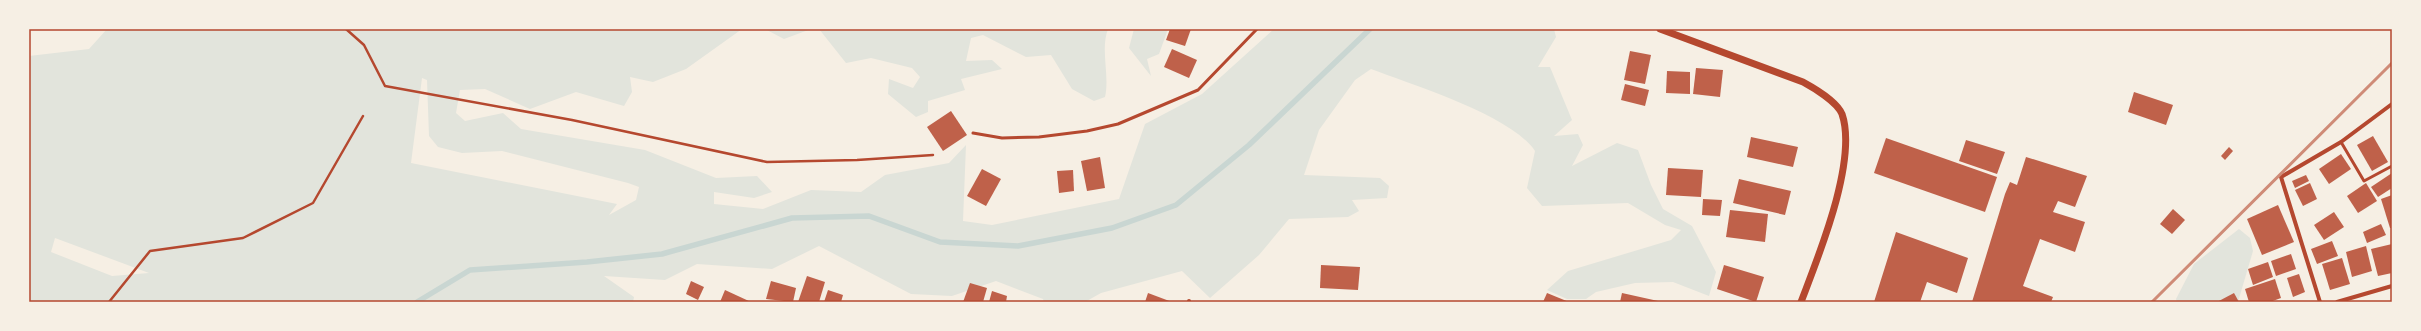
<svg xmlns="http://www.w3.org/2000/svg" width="2421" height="331" font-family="Bitter,serif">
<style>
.green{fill:#e2e4dc;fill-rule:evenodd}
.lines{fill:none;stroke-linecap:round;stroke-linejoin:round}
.stream{stroke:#c9d6d2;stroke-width:5.5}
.building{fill:#bf614a}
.path{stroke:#b5482f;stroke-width:2.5}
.service{stroke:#b5482f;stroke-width:3}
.minor{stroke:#b5482f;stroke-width:4}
.tertiary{stroke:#b5482f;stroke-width:7}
.rail{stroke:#cf8b77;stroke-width:3}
.neatline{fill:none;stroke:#b5482f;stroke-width:1.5}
</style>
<rect width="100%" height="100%" fill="#f6efe4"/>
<g class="green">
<path d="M107 29H742L686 69 653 82 630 77 632 92 624 106 576 92 530 109 485 89 460 90 456 113 465 121 503 113 521 129 645 150 716 178 757 176 772 192 754 198 714 192V204L763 209 811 190 861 192 885 175 949 163 966 145 963 221 992 225 1119 199 1145 124 1202 94 1274 29H1554L1556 37 1538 67H1550L1572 120 1554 136 1578 134 1583 145 1572 166 1617 143 1638 150 1651 185 1663 209 1692 226 1716 272 1709 296 1673 282 1635 283 1596 292 1586 299H1567L1547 290 1568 271 1671 240 1681 230 1665 225 1628 203 1542 206 1527 188 1535 151C1511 115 1413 85 1371 69L1355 80 1319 130 1304 175 1380 178 1389 186 1387 198 1352 200 1359 211 1348 217 1289 219 1259 255 1210 298 1182 271 1101 293 1085 302H1044L1043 299 996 281 952 296 911 294 819 246 772 269 697 264 665 280 604 276 634 297 633 302H29V56L89 49ZM422 78 427 80 429 136 438 147 462 153 502 151 628 183 639 187 636 200 609 215 617 204 411 163ZM55 238 149 273 112 276 51 252Z"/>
<path d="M765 29H811L784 39Z"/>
<path d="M819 29H1108C1100 50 1110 75 1105 97L1094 101 1072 89 1051 55 1026 57 983 35 971 38 966 61 992 60 1002 69 961 79 965 90 928 101V112L916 117 888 94 889 79 913 88 920 77 912 68 871 58 846 63Z"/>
<path d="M1134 29H1168L1159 54 1147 59 1151 76 1129 48Z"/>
<path d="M2239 229 2250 238 2253 251 2238 302H2177L2176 299 2194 264Z"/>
</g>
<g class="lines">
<path class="stream" d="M417 302 470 270 587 262 662 254 792 218 869 216 940 242 1018 246 1112 228 1176 205 1249 145 1370 29"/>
</g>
<g class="building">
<path d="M1170 29H1191L1185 46 1166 40Z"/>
<path d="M1172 49 1197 60 1189 78 1164 67Z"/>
<path d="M1630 51 1651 55 1645 84 1624 80Z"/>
<path d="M1696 68 1723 70 1720 97 1693 94Z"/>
<path d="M1667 71 1690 72V94L1666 93Z"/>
<path d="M1625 84 1649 90 1645 106 1621 100Z"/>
<path d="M2134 92 2173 105 2166 125 2128 112Z"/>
<path d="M951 111 967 135 943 151 927 127Z"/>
<path d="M2373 136 2388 162 2372 171 2357 145Z"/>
<path d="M1751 137 1798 147 1793 167 1747 157Z"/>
<path d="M1886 138 1997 177 1985 212 1874 173Z"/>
<path d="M1966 140 2005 152 1997 174 1959 161Z"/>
<path d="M2229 147 2233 151 2225 160 2221 156Z"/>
<path d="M2341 154 2351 169 2329 184 2319 169Z"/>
<path d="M1100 157 1105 188 1087 191 1081 161Z"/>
<path d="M2026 157 2087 176 2075 207 2058 201 2053 212 2085 222 2075 252 2040 239 2023 286 2053 297 2051 302H1972L2005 194 2010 182 2017 185Z"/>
<path d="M1668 168 1703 170 1701 197 1666 195Z"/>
<path d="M982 169 1001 179 986 206 967 196Z"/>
<path d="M1073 170 1074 191 1059 193 1057 171Z"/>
<path d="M2392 173V188L2378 197 2371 187Z"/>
<path d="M2306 175 2309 181 2295 188 2292 181Z"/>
<path d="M1739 179 1791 191 1785 215 1733 203Z"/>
<path d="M2310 183 2317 199 2303 206 2295 190Z"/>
<path d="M2366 183 2377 201 2358 213 2347 196Z"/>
<path d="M2392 195V228H2390L2381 199Z"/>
<path d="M1703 199 1722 200 1720 216 1702 215Z"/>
<path d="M2278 205 2294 242 2262 255 2247 219Z"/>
<path d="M2173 209 2185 220 2172 234 2160 224Z"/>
<path d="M1730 210 1768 214 1765 242 1726 237Z"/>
<path d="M2334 212 2344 227 2324 240 2314 225Z"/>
<path d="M2381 224 2386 235 2367 243 2363 232Z"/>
<path d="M1896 232 1968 258 1957 293 1927 282 1920 302H1874Z"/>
<path d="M2332 241 2338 256 2317 264 2311 249Z"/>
<path d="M2392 244V273L2378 276 2371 249Z"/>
<path d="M2366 246 2372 271 2352 277 2346 252Z"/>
<path d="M2291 254 2296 269 2276 276 2271 261Z"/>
<path d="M2342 258 2350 284 2330 290 2322 264Z"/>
<path d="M2268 262 2273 277 2253 285 2248 269Z"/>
<path d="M1321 265 1360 267 1358 290 1320 288Z"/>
<path d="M1724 265 1764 277 1756 302 1717 289Z"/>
<path d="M2299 274 2305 292 2293 297 2287 278Z"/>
<path d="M807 276 825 282 819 302H798Z"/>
<path d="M2275 279 2281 298 2270 302H2249L2245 289Z"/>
<path d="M691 281 704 287 698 300 686 294Z"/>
<path d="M771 281 796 288 793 302 766 299Z"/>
<path d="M970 283 987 288 983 302H963Z"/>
<path d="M725 290 751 302H720Z"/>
<path d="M828 290 843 295 841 302H824Z"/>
<path d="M992 291 1007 296 1006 302H989Z"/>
<path d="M1148 293 1172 302H1145Z"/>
<path d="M1547 293 1569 302H1543Z"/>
<path d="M1622 293 1658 301V302H1620Z"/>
<path d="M2234 293 2239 302H2217Z"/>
</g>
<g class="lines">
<g class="path">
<path d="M346 29 364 45 385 86 572 120 767 162 857 160 933 155"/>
<path d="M109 302 150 251 243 238 313 203 363 116"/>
</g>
<g class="service">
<path d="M973 133 1002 138 1039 137 1087 131 1118 124 1198 90 1257 29"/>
<path d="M2341 142 2364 181 2392 166"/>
</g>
<g class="minor">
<path d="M1189 302V301"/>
<path d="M2320 302 2281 177 2341 142 2392 104"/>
<path d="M2337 302 2392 286"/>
</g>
<path class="tertiary" d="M1660 29 1803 82C1814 88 1837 102 1842 114 1858 161 1818 257 1801 302"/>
<path class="rail" d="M2152 302 2392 63"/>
</g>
<rect width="2421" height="331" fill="none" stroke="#f6efe4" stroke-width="60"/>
<rect x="30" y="30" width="2361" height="271" class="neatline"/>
</svg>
